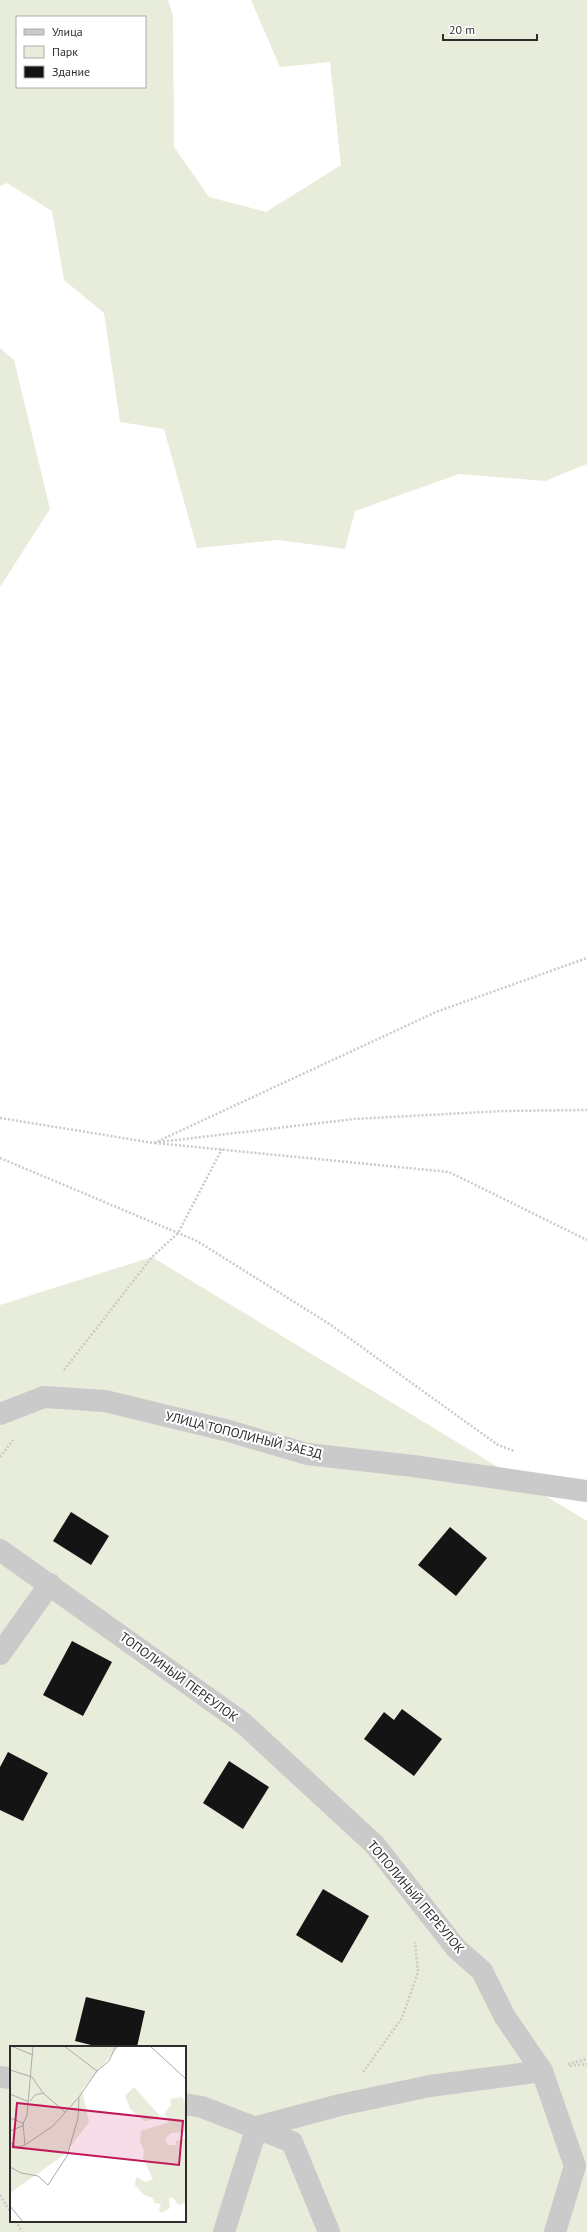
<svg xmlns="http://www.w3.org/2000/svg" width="587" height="2232" font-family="'PT Sans',sans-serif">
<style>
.green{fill:#e8ecda;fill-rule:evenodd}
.building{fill:#141414}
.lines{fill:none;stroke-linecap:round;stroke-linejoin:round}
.path{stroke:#cacaca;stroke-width:2.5;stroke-dasharray:2 2;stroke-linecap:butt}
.street{stroke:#cacaca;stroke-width:22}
.labels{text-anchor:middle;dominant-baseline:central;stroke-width:4;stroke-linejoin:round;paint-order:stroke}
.street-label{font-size:13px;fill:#2d2d2d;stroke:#fff}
.inset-road{fill:none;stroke:#ababab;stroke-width:1}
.view{fill:#c2185b;fill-opacity:0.15;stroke:#c2185b;stroke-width:2}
.inset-edge{fill:none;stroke:#2d2d2d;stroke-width:2}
</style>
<rect width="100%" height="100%" fill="#fff"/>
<g class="green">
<path d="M0 0H168L173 16 174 147 209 197 266 212 341 165 330 62 280 67 251 0H587V464L545 481 459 474 355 511 345 549 278 540 197 548 164 429 120 422 104 313 64 280 52 211 7 183 0 186ZM17 17H145V87H17Z"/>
<path d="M0 348 14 360 50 509 0 587Z"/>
<path d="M152 1257 587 1521V2232H0V1305ZM11 2047H185V2221H11Z"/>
</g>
<g class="building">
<path d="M71 1512 109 1536 91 1565 53 1541Z"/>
<path d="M450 1527 487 1558 456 1596 418 1565Z"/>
<path d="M72 1641 112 1662 83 1716 43 1695Z"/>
<path d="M402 1709 442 1739 414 1776 364 1739 384 1712 394 1720Z"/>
<path d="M8 1752 48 1773 23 1821 0 1810V1767Z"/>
<path d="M229 1761 269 1787 243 1829 203 1803Z"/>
<path d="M323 1889 369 1916 342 1963 296 1935Z"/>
<path d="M86 1997 145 2011 137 2047H99L75 2041Z"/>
</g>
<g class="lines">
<g class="path">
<path d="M0 1118 154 1143 436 1012 587 958"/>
<path d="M159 1142 354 1119 503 1111 587 1110"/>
<path d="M155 1143 449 1172 587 1240"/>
<path d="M0 1158 197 1241 331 1325 498 1445 514 1451"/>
<path d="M64 1370 152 1257 178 1233 222 1149"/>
<path d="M0 1457 13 1440"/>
<path d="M568 2064 587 2059"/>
<path d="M570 2066 587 2064"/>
<path d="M363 2072 402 2018 418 1972 415 1942"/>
<path d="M0 2195 11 2213"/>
<path d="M16 2221 22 2232"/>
</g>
<g class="street">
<path d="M0 1414 44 1397 105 1401 229 1431 307 1454 413 1466 587 1491"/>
<path d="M0 1550 243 1723 375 1845 456 1948 482 1971 505 2017 542 2071 575 2166 555 2232"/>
<path d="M0 1654 50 1584"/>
<path d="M0 2077 11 2078"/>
<path d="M185 2104 202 2107 292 2142 329 2232"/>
<path d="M257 2127 340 2105 430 2086 542 2071"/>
<path d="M224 2232 257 2127"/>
</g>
</g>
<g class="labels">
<g class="street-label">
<text transform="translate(244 1435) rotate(14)">УЛИЦА ТОПОЛИНЫЙ ЗАЕЗД</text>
<text transform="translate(179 1677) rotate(36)">ТОПОЛИНЫЙ ПЕРЕУЛОК</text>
<text transform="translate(416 1897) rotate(50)">ТОПОЛИНЫЙ ПЕРЕУЛОК</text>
</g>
</g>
<g transform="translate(10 2046)">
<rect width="176" height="176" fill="#fff"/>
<path d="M0 0H109L72 44 79 76 54 109 0 147ZM124 41 150 70 146 73 135 75 120 63 115 50ZM172 51 176 58V86L161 87 155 93 158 99H166V95L176 92V156L169 159 162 151 159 153 160 162 152 167 149 164 151 158 144 157 143 152 134 149 125 139 126 131 136 136 143 133 133 112 134 105 130 96 131 85 157 77 160 74 154 68 161 59 160 53Z" fill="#e8ecda"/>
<path class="inset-road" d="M1 0 23 9M54 0 87 25M140 0 176 33M0 24 22 31M22 31 33 47 55 66M0 48 19 56M20 55 25 49 33 47M0 72 13 77M13 77 15 99M0 85 12 80 17 69 23 0M0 97 8 101 15 99 43 80 69 51 87 25 99 15 106 0M0 121 11 127 28 130 38 139 57 110 68 72 69 52M0 160 13 176"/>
<path class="view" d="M7 57 173 75 169 119 3 101Z"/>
<rect width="176" height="176" class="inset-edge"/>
</g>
<rect x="16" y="16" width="130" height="72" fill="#ffffff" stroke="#ababab"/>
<rect x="24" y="29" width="20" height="6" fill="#cacaca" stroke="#ababab"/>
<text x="52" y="36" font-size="12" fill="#2d2d2d">Улица</text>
<rect x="24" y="46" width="20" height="12" fill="#e8ecda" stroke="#ababab"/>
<text x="52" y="56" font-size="12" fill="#2d2d2d">Парк</text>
<rect x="24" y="66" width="20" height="12" fill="#141414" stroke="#ababab"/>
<text x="52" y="76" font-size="12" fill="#2d2d2d">Здание</text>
<path d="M443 34v6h94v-6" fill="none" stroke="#2d2d2d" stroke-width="2"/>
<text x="449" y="34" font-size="12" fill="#2d2d2d" stroke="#ffffff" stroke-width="3" paint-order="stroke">20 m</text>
</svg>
